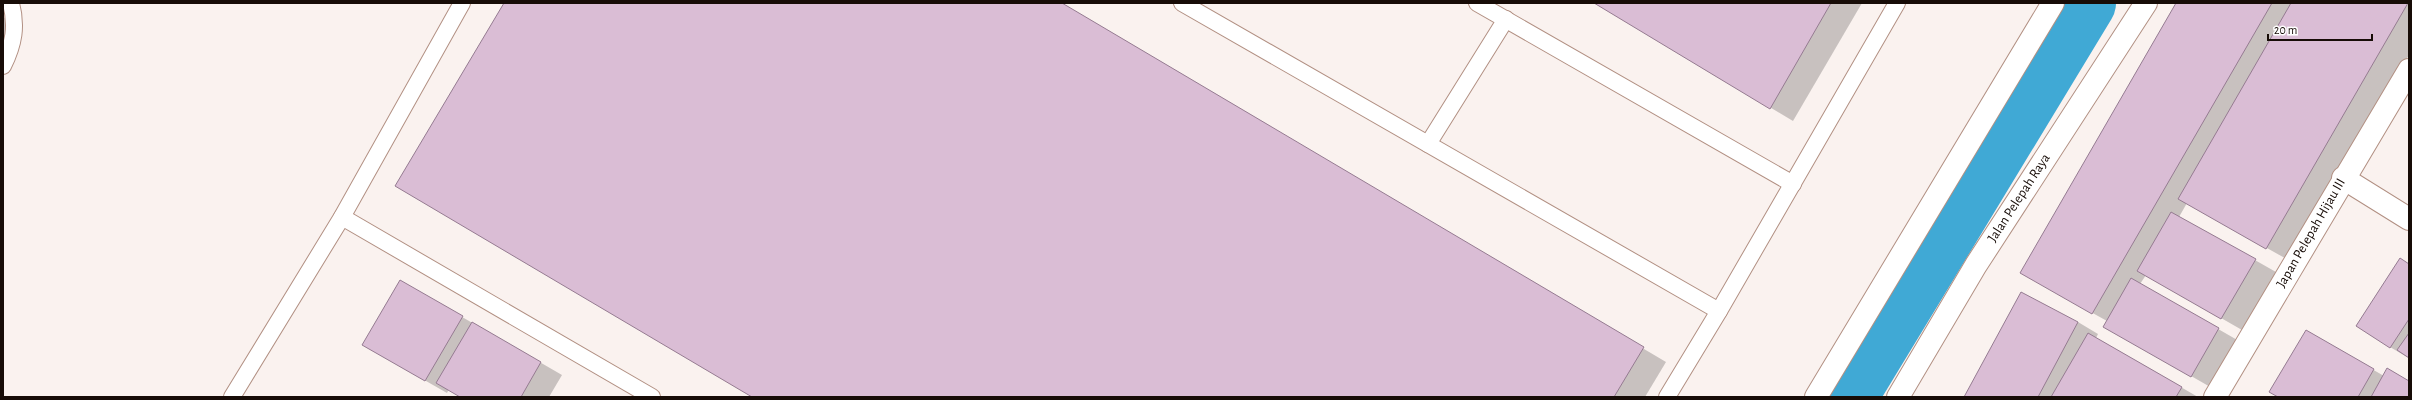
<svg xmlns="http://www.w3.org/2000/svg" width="2412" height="400" font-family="'Alegreya Sans',sans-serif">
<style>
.shadow{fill:#0003}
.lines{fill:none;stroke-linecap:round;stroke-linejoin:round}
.river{stroke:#40a9d5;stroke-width:62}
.building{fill:#dabdd5;stroke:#957b91}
.service-casing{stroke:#b29083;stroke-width:18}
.minor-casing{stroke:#b29083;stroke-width:24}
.tertiary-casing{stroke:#b29083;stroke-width:24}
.service{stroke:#fff;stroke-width:16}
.minor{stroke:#fff;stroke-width:22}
.tertiary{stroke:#fff;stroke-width:22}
.labels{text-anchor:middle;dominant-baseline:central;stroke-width:3;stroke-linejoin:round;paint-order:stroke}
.street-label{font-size:14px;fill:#170c07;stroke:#fff}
</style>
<rect width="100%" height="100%" fill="#faf2ef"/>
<g class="shadow">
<path d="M505 3H1060L1666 362 1645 397H754Z"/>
<path d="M1595 3H1862L1793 121Z"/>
<path d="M2177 3H2409V55L2290 261 2187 203 2179 217 2276 272 2242 330 2146 275 2140 284 2239 341 2212 388 2104 326 2107 321 2044 286Z"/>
<path d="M3 17 14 23 3 45Z"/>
<path d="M2409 265V357H2407L2390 347Z"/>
<path d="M400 281 562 375 549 397H462L449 389 447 393 363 345Z"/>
<path d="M2078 322 2098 334 2096 338 2198 397H1965Z"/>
<path d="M2306 331 2384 376 2409 382V397H2280Z"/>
</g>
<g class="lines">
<path class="river" d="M1846 397 2085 3"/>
</g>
<g class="building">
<path d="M504 3H1062L1644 347 1614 397H752L395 186Z"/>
<path d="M1594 3H1831L1770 109Z"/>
<path d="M2176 3H2272L2092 314 2020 273Z"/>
<path d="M2291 3H2408L2266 249 2178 199Z"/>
<path d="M2171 212 2256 259 2221 319 2137 271Z"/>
<path d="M2400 258 2409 264V319L2390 348 2356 326Z"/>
<path d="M2131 278 2219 328 2191 377 2103 327Z"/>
<path d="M400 280 463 316 425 381 362 345Z"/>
<path d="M2021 292 2078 322 2038 397H1964Z"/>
<path d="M472 322 541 362 521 397H460L436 383Z"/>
<path d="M2306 330 2374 369 2358 397H2278L2269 392Z"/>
<path d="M2088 333 2182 387 2176 397H2051Z"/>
<path d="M2409 333V358L2397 350Z"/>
<path d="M2387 368 2409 381V397H2371Z"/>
</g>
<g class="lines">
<defs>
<g id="service">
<path d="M1182 3 1719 311"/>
<path d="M1477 3 1793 184"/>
<path d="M3 66C14 44 17 26 11 3"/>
<path d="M1428 144 1506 19"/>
<path d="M342 217 652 397"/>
<path d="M232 397 342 217 462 3"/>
<path d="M1667 397 1719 311 1897 3"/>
</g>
<g id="minor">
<path d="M2343 178 2409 219"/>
<path d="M1898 397 1976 265 2146 3"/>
<path d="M2215 397 2409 70"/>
</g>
<path id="tertiary" d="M1816 397 2053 3"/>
</defs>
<use href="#service" class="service-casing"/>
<use href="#minor" class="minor-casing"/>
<use href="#tertiary" class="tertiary-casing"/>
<use href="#service" class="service"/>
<use href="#minor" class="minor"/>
<use href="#tertiary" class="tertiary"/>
</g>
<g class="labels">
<g class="street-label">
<text transform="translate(2019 198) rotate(-57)">Jalan Pelepah Raya</text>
<text transform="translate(2311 233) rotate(-60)">Japan Pelepah Hijau III</text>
</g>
</g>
<rect width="2412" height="400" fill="none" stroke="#170c07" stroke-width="8"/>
<path d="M2268 34v6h104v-6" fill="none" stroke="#170c07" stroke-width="2"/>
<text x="2274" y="34" font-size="12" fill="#170c07" stroke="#ffffff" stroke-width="3" paint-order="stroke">20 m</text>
</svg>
